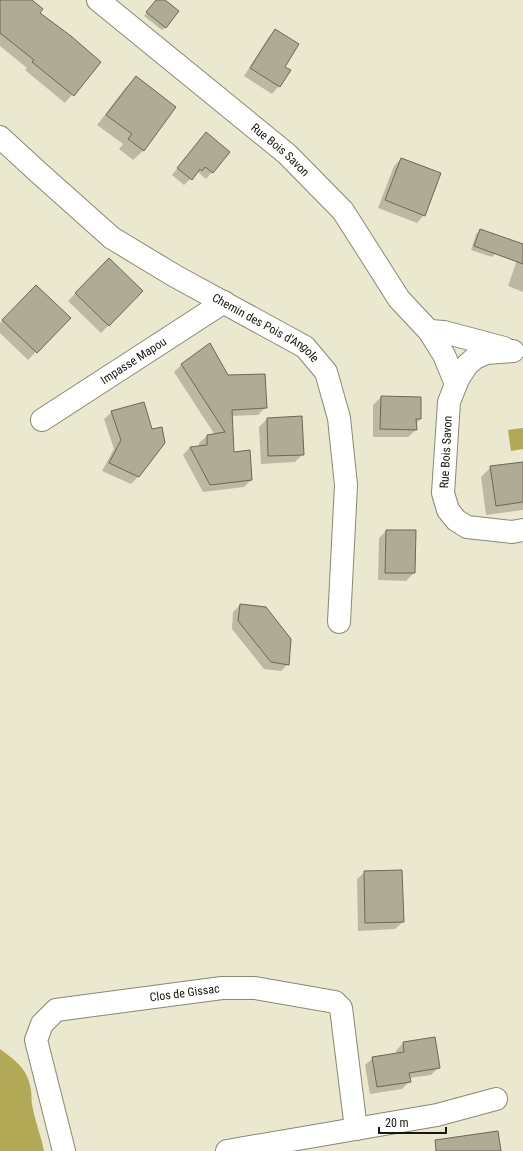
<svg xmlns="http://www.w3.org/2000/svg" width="523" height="1151" font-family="'Roboto Condensed',sans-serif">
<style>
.water{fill:#b1a955}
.shadow{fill:#0003}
.building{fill:#aeac94;stroke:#6b6952}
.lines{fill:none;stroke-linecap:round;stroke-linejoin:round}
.minor-casing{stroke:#8a8870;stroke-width:24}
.minor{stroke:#fff;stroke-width:22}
.labels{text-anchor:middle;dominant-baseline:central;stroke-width:3;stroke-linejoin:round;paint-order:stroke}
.street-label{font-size:12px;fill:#17160d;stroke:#fff}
</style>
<rect width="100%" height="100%" fill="#eae8ce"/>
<g class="water">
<path d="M523 428V449L511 451 508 430Z"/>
<path d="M0 1049C16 1061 28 1069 31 1090 32 1095 31 1100 32 1105 35 1121 41 1136 44 1151H0Z"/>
</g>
<g class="shadow">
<path d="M0 0H33L38 13 100 62 65 103 25 70 27 68 0 46Z"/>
<path d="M157 0H163L166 27 162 30 144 16Z"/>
<path d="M276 30 284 67 279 86 272 94 244 76 268 38Z"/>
<path d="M136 77 175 107 143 151 133 160 119 149 123 144 97 125 126 87Z"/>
<path d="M200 140 229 152 206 179 198 172 184 185 172 175Z"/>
<path d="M401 159 424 215 417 223 378 208 394 166Z"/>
<path d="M480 231 495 254 492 257 471 250 476 234Z"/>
<path d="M523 255V292L508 286 517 260Z"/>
<path d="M109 259 142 291 101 333 68 301Z"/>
<path d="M36 286 69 318 28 360 0 333V323Z"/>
<path d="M182 364 228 376 266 407 258 415 231 416 233 453 251 480 244 487 203 492 183 455 190 447H199V443L207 436 215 435 174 372Z"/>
<path d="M381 397 420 398V419L416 424V430L408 437H373V405Z"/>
<path d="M112 412 152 431 163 442 138 477 131 484 102 471 114 449 104 419Z"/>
<path d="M301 417 303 454 295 462 261 464 259 427 267 419Z"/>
<path d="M523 463V510L486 515 481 477 491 467Z"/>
<path d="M386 531 414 573 406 581 378 580 379 538Z"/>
<path d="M240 605 288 664 281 671 264 669 232 629 233 612Z"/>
<path d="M365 872 403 922 395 929 358 931 357 879Z"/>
<path d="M403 1043 439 1067 431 1075 409 1078 410 1081 402 1089 370 1094 365 1065 373 1058 396 1054V1051Z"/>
</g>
<g class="building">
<path d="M0 0H32L43 9 40 13 71 36 101 62 74 96 32 62 34 60 0 33Z"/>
<path d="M156 0H165L179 11 166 28 146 12Z"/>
<path d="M275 29 299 44 285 67 291 70 280 87 250 68Z"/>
<path d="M136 76 176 107 144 151 128 139 132 134 106 115Z"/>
<path d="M206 132 230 152 213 173 205 167 202 171 200 169 192 180 177 168Z"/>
<path d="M401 158 441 173 425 216 385 200Z"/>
<path d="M480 229 523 244V264L474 246Z"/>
<path d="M109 258 143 291 109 326 75 293Z"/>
<path d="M36 285 71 318 37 353 2 320Z"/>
<path d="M210 343 228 375 265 374 267 408 232 410 234 452 250 450 252 480 210 485 190 447 207 445V435L225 432 181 364Z"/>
<path d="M381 396 421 397V419H416L417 430 380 429Z"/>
<path d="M144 402 152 429 162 427 165 443 139 477 109 463 121 440 111 411Z"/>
<path d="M302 416 304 455 268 456 267 418Z"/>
<path d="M523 462V502L496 506 490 466Z"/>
<path d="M386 530H416L415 573H385Z"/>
<path d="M240 604 266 607 291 639 289 665 271 662 238 621Z"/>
<path d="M402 870 404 922 365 923 364 871Z"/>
<path d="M435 1037 440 1068 409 1073 411 1082 377 1087 372 1057 404 1052 403 1042Z"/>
<path d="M498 1131 501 1151H436L435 1140Z"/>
</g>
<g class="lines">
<defs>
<g id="minor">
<path id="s1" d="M98 0 287 154 343 211 399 299 429 331 444 355 456 384"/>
<path id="s2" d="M0 137 38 172 112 238 175 276 305 347 326 372 339 418 346 485 339 622"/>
<path d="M429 331 444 332 504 348"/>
<path d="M513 351 486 353 475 358 467 365 458 379 449 402 443 493 448 510 456 520 467 527 512 532 523 530"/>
<path id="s3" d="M42 420 224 302"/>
<path id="s4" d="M64 1151 36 1040 42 1024 56 1010 222 988H255L335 1002 341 1008 356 1129"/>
<path d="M227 1151 437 1115 496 1099"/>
</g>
</defs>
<use href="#minor" class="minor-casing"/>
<use href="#minor" class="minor"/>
</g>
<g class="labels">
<g class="street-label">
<text stroke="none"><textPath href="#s1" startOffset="236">Rue Bois Savon</textPath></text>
<text stroke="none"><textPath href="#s2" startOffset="329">Chemin des Pois d'Angole</textPath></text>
<text stroke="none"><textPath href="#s3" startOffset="109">Impasse Mapou</textPath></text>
<text transform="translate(446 452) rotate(-87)">Rue Bois Savon</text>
<text stroke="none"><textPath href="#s4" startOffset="281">Clos de Gissac</textPath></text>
</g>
</g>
<path d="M379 1127v6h67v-6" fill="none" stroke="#17160d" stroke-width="2"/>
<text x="385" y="1127" font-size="12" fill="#17160d" stroke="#ffffff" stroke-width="3" paint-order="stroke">20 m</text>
</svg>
